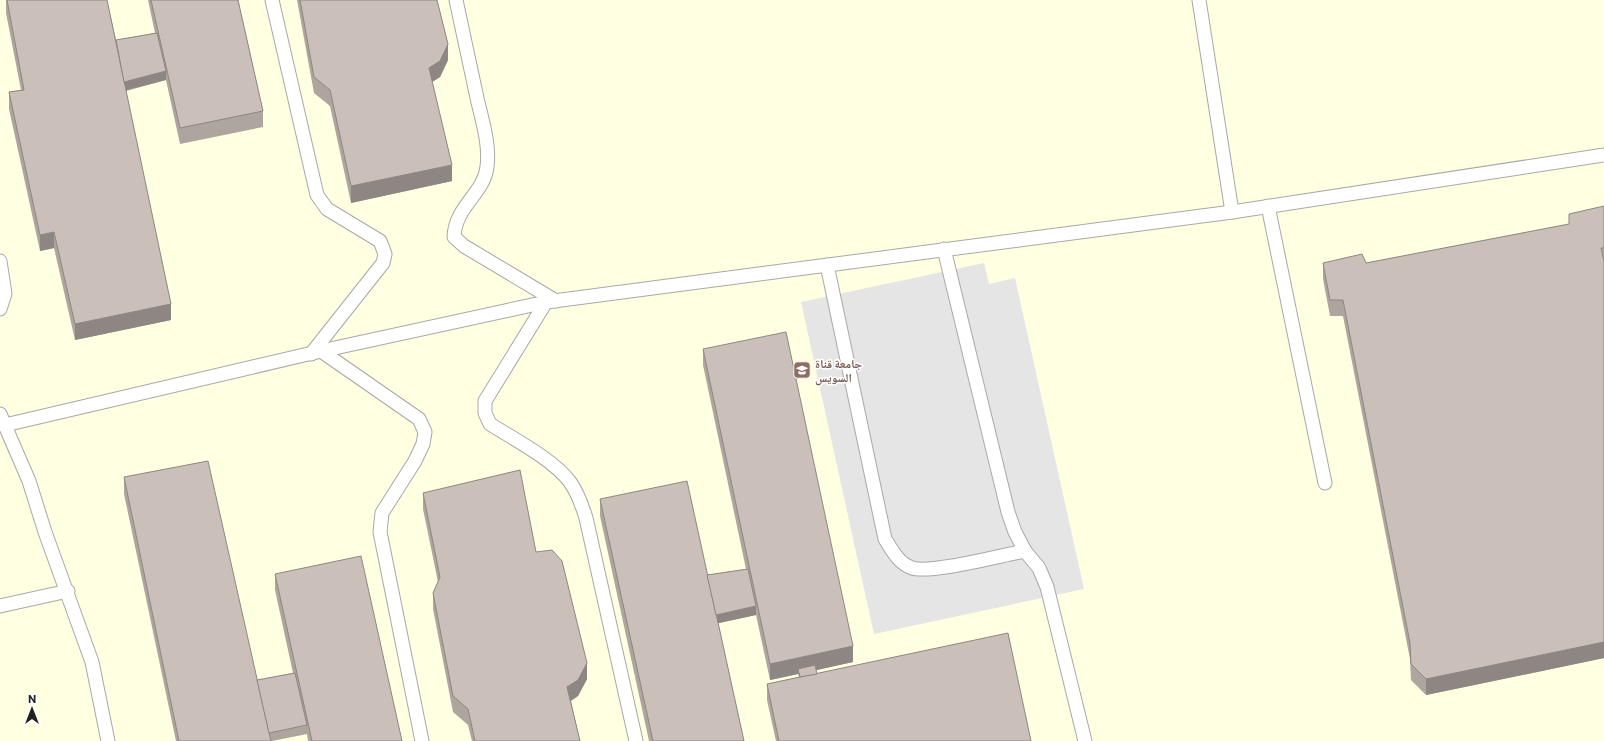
<svg xmlns="http://www.w3.org/2000/svg" width="1604" height="741" font-family="Commissioner,'Noto Naskh Arabic',sans-serif">
<style>
.education{fill:#ffffe2}
.parking{fill:#e5e5e5}
.lines{fill:none;stroke-linecap:round;stroke-linejoin:round}
.lane-casing{stroke:#a8a8a8;stroke-width:15}
.lane{stroke:#fff;stroke-width:13}
.wall{fill:#aea59f}
.shaded-wall{fill:#8d8682}
.building{fill:#cac0b9;stroke:#8d8682}
.labels{text-anchor:middle;dominant-baseline:central;stroke-width:3;stroke-linejoin:round;paint-order:stroke}
.education-label{font-size:12px;font-weight:bold;fill:#785e54;stroke:#fff;text-anchor:start}
</style>
<rect width="100%" height="100%" fill="#f2eee7"/>
<rect class="education" x="0" y="0" width="1604" height="741"/>
<path class="parking" d="M984 263 989 284 1015 278 1084 589 874 634 801 302Z"/>
<g class="lines">
<defs>
<g id="lane">
<path d="M272 0 317 195 327 209 380 241 385 254 383 263 311 354"/>
<path d="M456 0C463 33 470 65 477 98 482 120 490 144 487 167 484 194 455 206 454 237L464 246 556 301"/>
<path d="M1199 0 1232 212"/>
<path d="M1268 206 1325 483"/>
<path d="M944 249 1008 512 1015 532 1025 551 1039 568 1047 587 1085 741"/>
<path d="M0 261 5 294 0 309"/>
<path d="M827 265 885 539C892 550 898 563 912 568 931 574 1002 555 1025 551"/>
<path d="M546 302 485 401V413L490 424C514 439 554 460 570 482 578 493 582 505 586 518L636 741"/>
<path d="M321 351 419 419 425 432 423 444 415 461 382 513 380 532 422 741"/>
<path d="M0 414 29 481 45 532 92 662 108 741"/>
<path d="M5 425 321 351 546 302 1232 212 1604 155"/>
<path d="M0 606 68 591"/>
</g>
</defs>
<use href="#lane" class="lane-casing"/>
<use href="#lane" class="lane"/>
</g>
<g class="wall">
<path d="M6 0H107L116 40 155 33 148 0H238L263 111V127L180 144 166 80 126 91 171 320 75 340 54 248 40 251 9 109V92L21 90 6 13Z"/>
<path d="M297 0H437L448 60 440 77 432 82 452 181 351 203 330 106 314 93Z"/>
<path d="M1604 206V658L1426 695 1411 680 1410 659 1343 316H1330L1323 279V263H1366L1569 224Z"/>
<path d="M703 349 853 662 816 670 817 674 1031 741H776L767 700V684L799 677 798 674 770 680 756 615 718 623 744 741H649L600 516V499L707 575 746 569 703 365Z"/>
<path d="M124 477 257 680 293 673 275 590V574L402 741H308L307 734 272 741H176L124 494Z"/>
<path d="M423 493 536 552 587 679 578 696 571 701 580 741H472L468 725 453 712 433 609V593L438 582 423 509Z"/>
</g>
<g class="shaded-wall">
<path d="M448 44V60L440 77 429 84V68Z"/>
<path d="M166 71V80L123 91V82Z"/>
<path d="M452 165V181L351 203V186Z"/>
<path d="M54 232V248L40 251V235Z"/>
<path d="M171 304V320L75 340V324Z"/>
<path d="M756 606V615L715 624V615Z"/>
<path d="M1604 642V658L1426 695V679Z"/>
<path d="M853 646V662L799 674 798 669V674L770 680V664Z"/>
<path d="M587 663V679L578 696 567 703V687Z"/>
</g>
<g class="building">
<path d="M7 0H107L171 304 75 324 54 232 40 235 9 92 24 90Z"/>
<path d="M151 0H238L263 111 180 128Z"/>
<path d="M300 0H437L448 44 440 61 429 68 452 165 351 186 330 90 314 77Z"/>
<path d="M157 33 166 71 124 82 116 40Z"/>
<path d="M1604 206V248H1601L1604 262V642L1426 679 1411 664 1410 643 1343 300H1330L1323 263 1362 254 1366 263 1569 224V214Z"/>
<path d="M786 332 853 646 770 664 703 349Z"/>
<path d="M208 461 271 741H179L124 477Z"/>
<path d="M520 470 536 552 552 550 562 561 587 663 578 680 567 687 580 741H475L468 709 453 696 433 593 440 577 423 493Z"/>
<path d="M687 481 744 741H653L600 499Z"/>
<path d="M361 556 402 741H312L275 574Z"/>
<path d="M748 569 756 606 716 615 707 575Z"/>
<path d="M1008 633 1031 741H779L767 684Z"/>
<path d="M815 665 817 674 800 677 798 669Z"/>
<path d="M295 673 307 725 269 733 257 680Z"/>
</g>
<defs>
<symbol id="university-square" viewBox="-11 -11 22 22"><rect x="-9" y="-9" width="18" height="18" rx="4" fill="#8d6e63" stroke="#fff"/><path d="M0-5L7-2L0 1L-7-2ZM-4 1L0 2.5L4 1V4Q0 6-4 4Z" fill="#fff"/></symbol>
</defs>
<g fill-rule="evenodd">
<use href="#university-square" x="792" y="360" width="20" height="20"/>
</g>
<g class="labels">
<g class="education-label">
<text x="815" y="363">جامعة قناة<tspan x="815" dy="14">السويس</tspan></text>
</g>
</g>
<g transform="translate(32 709)" stroke="#ffffff" stroke-width="3" paint-order="stroke">
<path d="M0-3L7 15L0 10L-7 15Z" fill="#212121"/>
<text y="-6" font-size="11" font-weight="bold" text-anchor="middle" fill="#212121">N</text>
</g>
</svg>
